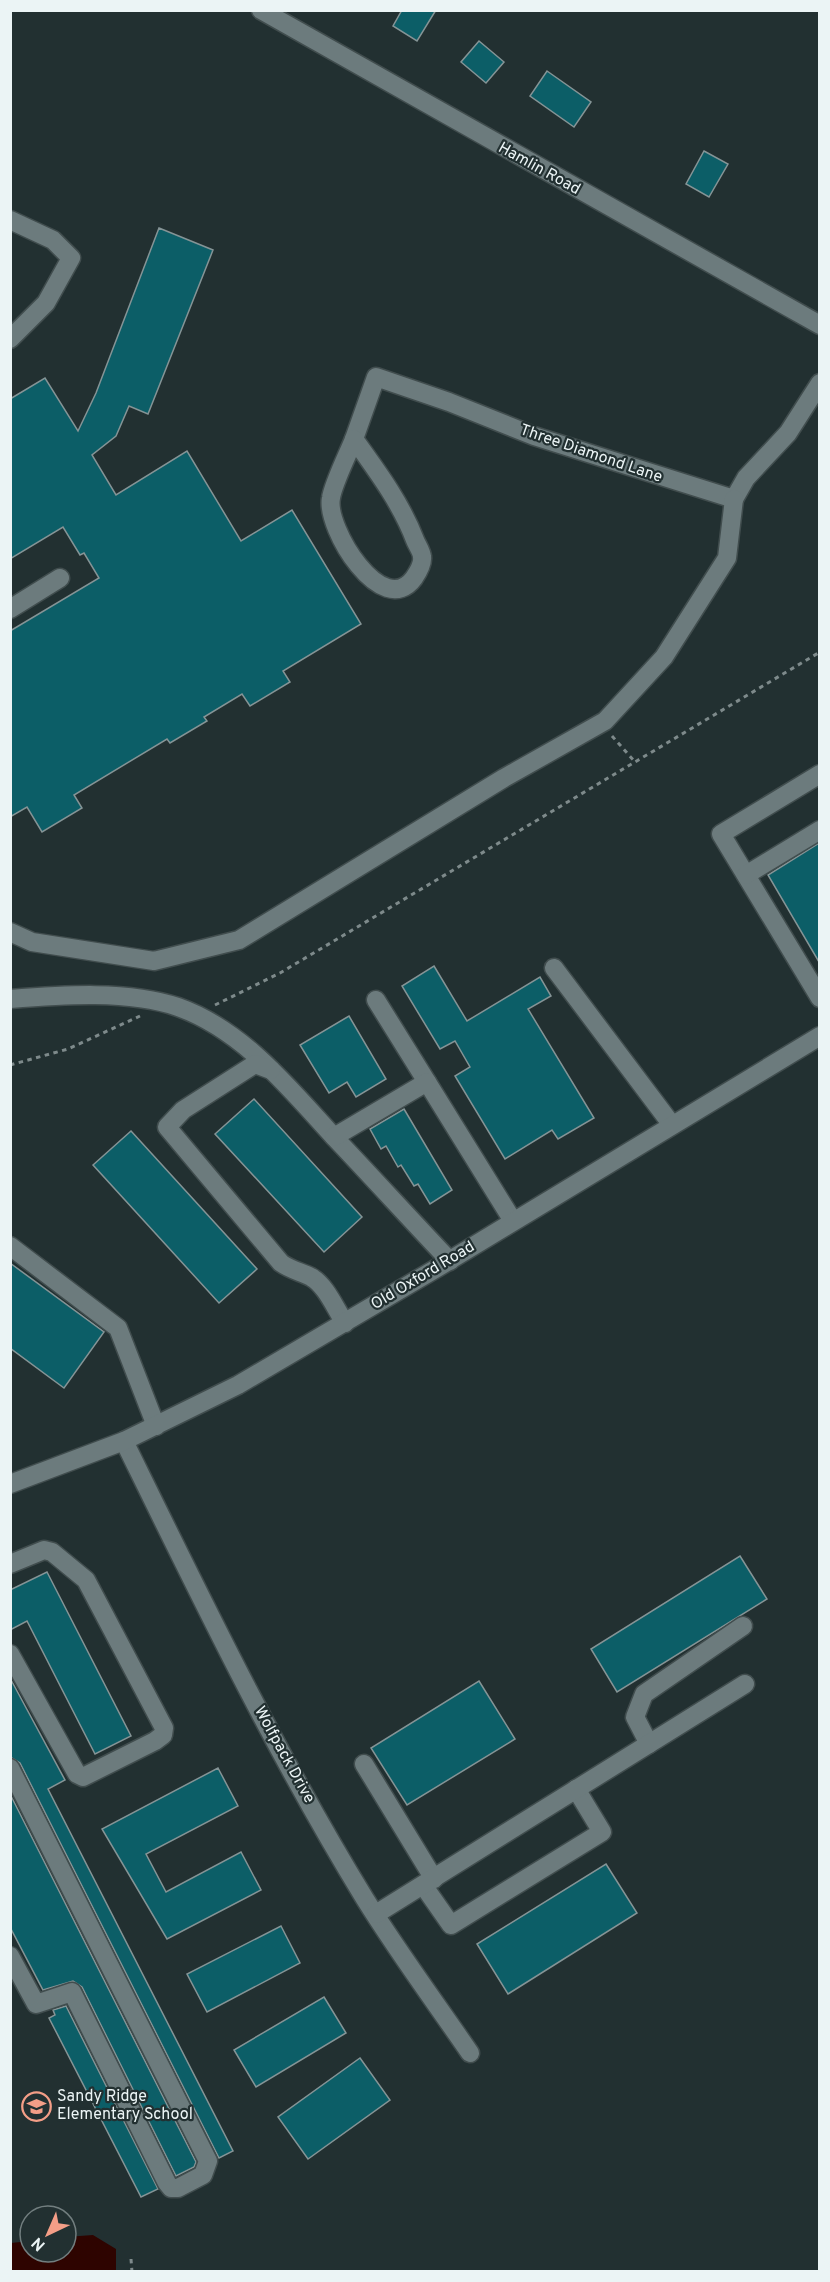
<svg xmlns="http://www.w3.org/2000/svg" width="830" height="2282" font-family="Overpass,sans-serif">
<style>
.water{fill:#2e0400}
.building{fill:#0c5e67;stroke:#859496;stroke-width:1.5}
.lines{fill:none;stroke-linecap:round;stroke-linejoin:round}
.minor-casing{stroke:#414d4e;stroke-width:21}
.path{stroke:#7e8a8b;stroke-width:3;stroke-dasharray:4.5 4.5;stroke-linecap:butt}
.minor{stroke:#6c7b7d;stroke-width:18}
.labels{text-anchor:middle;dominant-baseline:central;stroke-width:4.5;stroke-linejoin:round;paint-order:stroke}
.street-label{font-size:16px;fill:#ebf4f5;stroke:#223031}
.poi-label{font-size:16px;fill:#ebf4f5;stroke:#223031;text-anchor:start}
</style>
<rect width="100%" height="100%" fill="#223031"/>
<path class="water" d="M93 2235 116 2249V2271H11V2243L30 2241V2252H66V2237Z"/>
<g class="building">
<path d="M402 10H436L417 41 393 26Z"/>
<path d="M479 41 504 62 486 83 461 62Z"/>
<path d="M547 71 591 102 574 127 530 96Z"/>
<path d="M704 151 728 164 709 197 686 184Z"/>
<path d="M159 228 213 250 148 414 129 406 116 436 92 455 116 495 187 451 241 541 292 510 361 624 283 671 290 682 250 706 242 694 204 717 207 721 170 743 167 739 74 795 82 808 42 832 27 807 10 817V631L99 578 84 553 80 555 63 527 10 559V399L45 378 78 431 96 393Z"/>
<path d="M819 843V962L768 875Z"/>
<path d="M434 966 467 1021 540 977 551 996 528 1009 594 1118 558 1139 552 1130 505 1159 455 1076 470 1067 455 1041 440 1049 402 986Z"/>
<path d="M349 1016 386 1079 356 1097 347 1082 329 1093 300 1045Z"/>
<path d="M254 1099 362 1217 324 1252 215 1134Z"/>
<path d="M404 1109 452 1190 430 1204 418 1184 414 1186 401 1165 398 1167 386 1146 381 1149 370 1129Z"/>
<path d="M131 1131 257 1269 219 1303 93 1165Z"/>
<path d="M10 1263 104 1332 64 1388 10 1348Z"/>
<path d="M740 1556 767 1599 617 1692 591 1649Z"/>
<path d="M47 1572 131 1736 95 1754 27 1621 10 1630V1590Z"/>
<path d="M10 1678 65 1780 48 1789 233 2151 219 2158 20 1763 10 1757Z"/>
<path d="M479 1681 515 1739 407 1805 371 1748Z"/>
<path d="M218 1768 238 1806 146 1854 166 1892 241 1852 261 1890 167 1939 102 1829Z"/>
<path d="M10 1794 196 2162 194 2167 176 2176 82 1987 73 1981 43 1990 10 1927Z"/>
<path d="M606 1864 637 1913 508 1994 477 1944Z"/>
<path d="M281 1926 300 1963 207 2012 187 1974Z"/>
<path d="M324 1997 346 2033 256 2087 234 2050Z"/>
<path d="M66 2006 158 2189 141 2197 49 2018 55 2015 53 2010Z"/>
<path d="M360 2058 390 2100 308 2159 278 2117Z"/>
</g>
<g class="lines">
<defs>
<g id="minor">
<path d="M261 10 820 325"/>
<path d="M10 220 53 240 71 258 46 303 10 339"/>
<path d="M354 439 376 377 449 402 534 436 734 499 746 478 788 433 820 383"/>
<path d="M354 439C377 471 401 503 415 540 417 545 422 552 422 557 423 564 418 572 414 578 383 621 325 528 331 498 333 484 348 454 354 439Z"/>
<path d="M10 609 60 578"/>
<path d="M820 774 721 834 820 998"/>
<path d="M746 875 820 830"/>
<path d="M10 932 32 942 154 961 239 940 504 778 605 721 664 657 727 558 734 499"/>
<path d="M554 968 672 1125"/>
<path d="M10 999C62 995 129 990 178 1007 243 1030 289 1088 334 1137 373 1178 411 1220 450 1261"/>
<path d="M376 1000 427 1082"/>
<path d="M271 1070 255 1064 183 1110 167 1127 281 1263C291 1270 301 1272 311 1277 326 1285 336 1310 345 1323"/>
<path d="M334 1137 427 1082 513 1221"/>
<path d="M10 1246 118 1328 156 1426"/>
<path d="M124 1441C200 1596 275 1752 365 1899 398 1952 435 2002 470 2053"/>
<path d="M10 1484 124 1441 238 1385 437 1268 820 1036"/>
<path d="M10 1564 44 1550 52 1552 86 1580 164 1728 163 1735 155 1741 83 1777 77 1774 10 1654"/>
<path d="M649 1744 635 1717 644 1694 743 1626"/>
<path d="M364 1764 434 1879"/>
<path d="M10 1768 208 2161 203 2175 178 2188H171L167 2183 72 1992 36 2004 10 1956"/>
<path d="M423 1885 451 1925 602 1832 576 1789"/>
<path d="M376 1914 745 1684"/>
</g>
</defs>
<use href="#minor" class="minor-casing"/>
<g class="path">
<path d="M612 736 635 762"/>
<path d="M215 1005 280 973 820 652"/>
<path d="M10 1065 68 1049 140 1016"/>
<path d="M131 2259 132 2272"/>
</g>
<use href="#minor" class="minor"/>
</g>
<defs>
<symbol id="school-ring" viewBox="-11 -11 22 22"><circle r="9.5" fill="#223031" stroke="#f49e87" stroke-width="1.5"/><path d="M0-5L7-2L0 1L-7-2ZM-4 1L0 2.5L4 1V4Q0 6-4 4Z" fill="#f49e87"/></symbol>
</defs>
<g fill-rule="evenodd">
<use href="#school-ring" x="20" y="2090" width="33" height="33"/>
</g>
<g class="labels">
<g class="street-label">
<text transform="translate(539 169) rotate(29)">Hamlin Road</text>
<text transform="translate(591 454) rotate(19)">Three Diamond Lane</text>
<text transform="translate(423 1276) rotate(-31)">Old Oxford Road</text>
<text transform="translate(284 1755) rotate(61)">Wolfpack Drive</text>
</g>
<g class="poi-label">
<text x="57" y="2097">Sandy Ridge<tspan x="57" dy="18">Elementary School</tspan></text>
</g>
</g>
<rect width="830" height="2282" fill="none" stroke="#ebf4f5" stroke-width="24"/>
<g transform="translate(48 2234) rotate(224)"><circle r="28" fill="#223031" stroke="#727e7f" stroke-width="1.5"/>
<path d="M0-4.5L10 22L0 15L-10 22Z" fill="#f49e87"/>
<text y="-9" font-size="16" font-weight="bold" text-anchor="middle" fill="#ebf4f5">N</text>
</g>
</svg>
